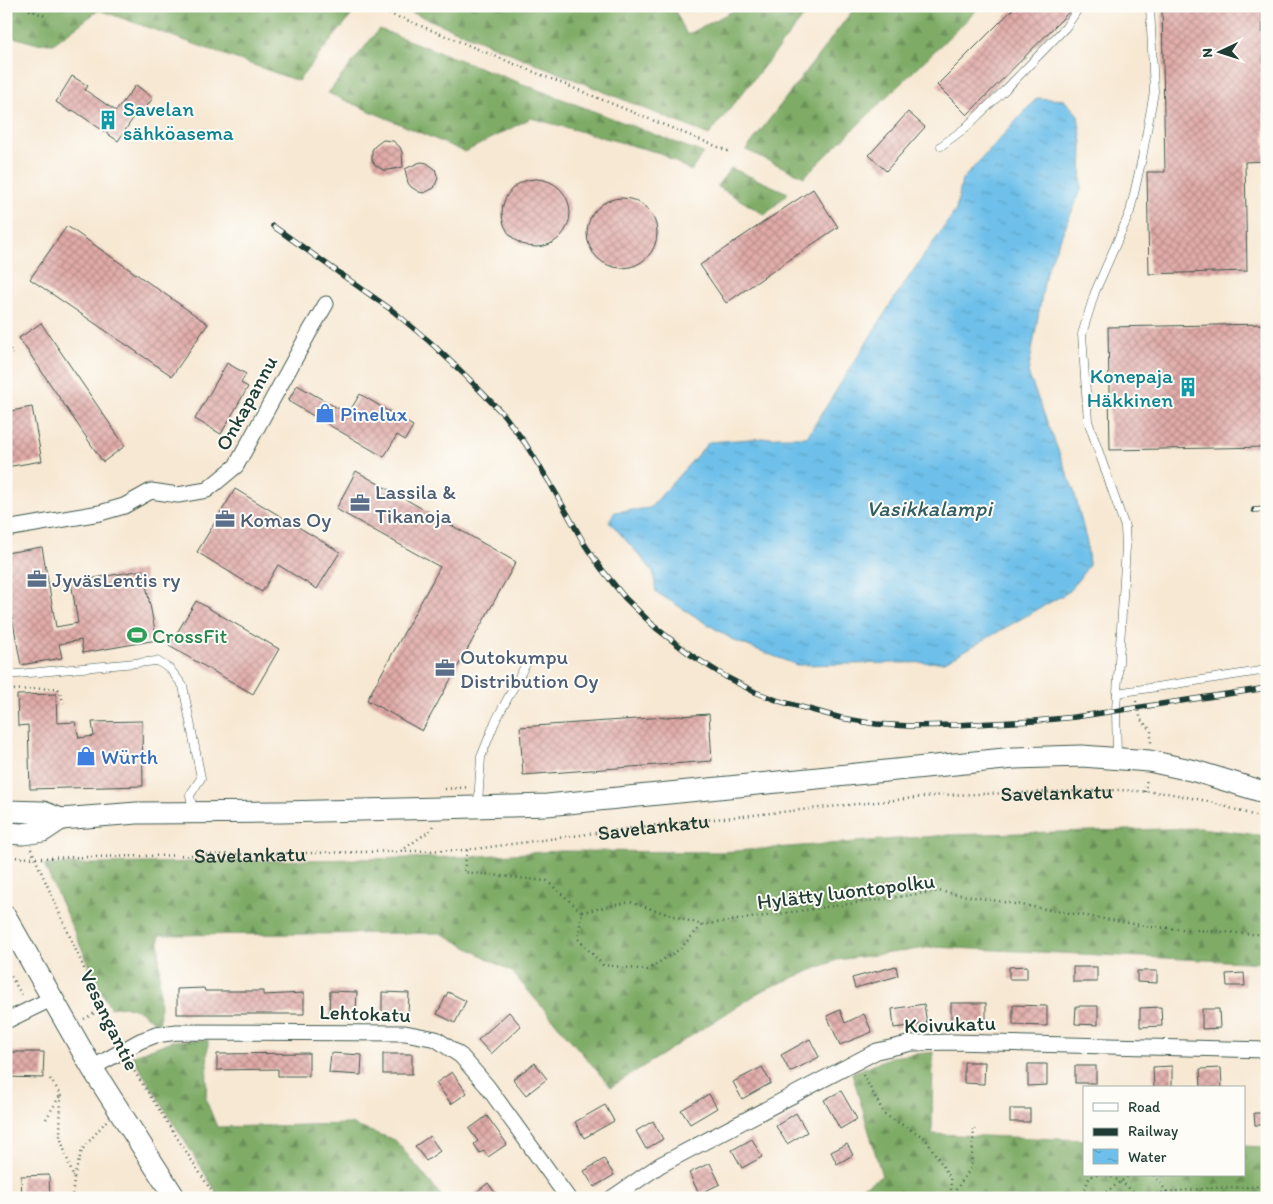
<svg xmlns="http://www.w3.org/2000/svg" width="1273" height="1204" font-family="Itim,sans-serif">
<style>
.forest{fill:url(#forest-firs);stroke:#4e744d}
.water{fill:url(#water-ripples);stroke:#467e8f}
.building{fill:url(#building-cross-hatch)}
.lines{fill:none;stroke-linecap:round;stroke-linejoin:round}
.lane-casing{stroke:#3f574c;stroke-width:9}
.street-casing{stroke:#3f574c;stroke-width:17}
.secondary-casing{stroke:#3f574c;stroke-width:23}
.path{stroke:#3f574c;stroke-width:2.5;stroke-dasharray:1 4;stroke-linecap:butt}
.lane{stroke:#fff;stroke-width:8}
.street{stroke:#fff;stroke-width:15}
.secondary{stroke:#fff;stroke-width:21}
.rail-casing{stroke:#1f3d34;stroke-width:5.5}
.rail{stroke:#fdfcf7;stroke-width:4;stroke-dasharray:11;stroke-linecap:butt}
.labels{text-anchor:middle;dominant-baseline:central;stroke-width:4;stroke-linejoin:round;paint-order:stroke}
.culture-label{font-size:21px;fill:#0d838f;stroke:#fdfcf7;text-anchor:start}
.street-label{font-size:21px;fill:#1f3d34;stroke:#fdfcf7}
.shop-label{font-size:21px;fill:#366cbe;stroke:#fdfcf7;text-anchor:start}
.service-label{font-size:21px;fill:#4e5e75;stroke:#fdfcf7;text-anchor:start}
.leisure-label{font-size:21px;fill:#27864d;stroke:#fdfcf7;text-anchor:start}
.water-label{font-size:22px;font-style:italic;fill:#335e62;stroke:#fdfcf7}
</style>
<defs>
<pattern id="forest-firs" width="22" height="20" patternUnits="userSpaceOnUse" patternTransform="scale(1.25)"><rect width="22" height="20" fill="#7eac66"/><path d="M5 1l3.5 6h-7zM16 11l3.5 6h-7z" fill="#678d55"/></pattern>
<pattern id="water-ripples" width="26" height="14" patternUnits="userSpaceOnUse" patternTransform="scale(1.25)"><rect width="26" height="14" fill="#6ec0ea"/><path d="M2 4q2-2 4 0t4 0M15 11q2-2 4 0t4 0" fill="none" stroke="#5a9dbe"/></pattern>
<pattern id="building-cross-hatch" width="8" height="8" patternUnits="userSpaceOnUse" patternTransform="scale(1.25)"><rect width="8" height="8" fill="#e1aba8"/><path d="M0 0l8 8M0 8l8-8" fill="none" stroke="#b68c8a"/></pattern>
</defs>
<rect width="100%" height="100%" fill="#fdfcf7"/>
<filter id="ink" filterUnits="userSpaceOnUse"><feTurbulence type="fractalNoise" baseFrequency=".02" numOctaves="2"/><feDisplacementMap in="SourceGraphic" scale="10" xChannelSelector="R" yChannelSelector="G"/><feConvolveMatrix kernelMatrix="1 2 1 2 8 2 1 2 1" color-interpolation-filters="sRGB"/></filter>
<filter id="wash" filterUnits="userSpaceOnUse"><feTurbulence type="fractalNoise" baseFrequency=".0096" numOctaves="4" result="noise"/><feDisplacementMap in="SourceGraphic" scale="20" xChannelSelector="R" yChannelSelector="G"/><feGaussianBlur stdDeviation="1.12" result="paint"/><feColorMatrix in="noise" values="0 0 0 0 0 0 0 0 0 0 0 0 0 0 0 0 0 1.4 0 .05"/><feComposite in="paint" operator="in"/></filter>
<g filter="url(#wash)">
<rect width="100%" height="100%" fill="#f7e8d3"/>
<g class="forest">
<path d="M6 6H359L298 81 99 10 53 44 34 43 6 35Z"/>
<path d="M396 6H673L687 35 742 6H812L709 135Z"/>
<path d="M856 6H981L804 177 746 150Z"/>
<path d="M379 29 703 153 691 171 660 153 531 118 465 152 328 93Z"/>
<path d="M731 168 788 193 765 215 717 186Z"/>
<path d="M1200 828 1267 836V963L934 947 837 960 763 990 611 1087 512 972 441 933 159 935 160 1027 140 1011 124 1006 110 1008 101 991 44 865 465 857 560 851 721 852 950 835Z"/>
<path d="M208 1040 206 1100 217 1127 350 1124 395 1140 443 1198H220L132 1056 172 1041Z"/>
<path d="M933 1052 932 1134 1084 1140V1175H1244V1146L1267 1147V1198H842L882 1176 852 1073 891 1057Z"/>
</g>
<path class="water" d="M1037 98 1064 100 1078 115 1082 144 1081 190 1046 272 1028 373 1074 491 1087 543 1089 565 1070 591 945 662 797 665 735 641 656 592 653 571 609 521 615 512 650 508 709 442 780 437H807L899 291 956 210 962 180Z"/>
<g id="blocks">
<g class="building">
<path d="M1016 6H1073L1068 13 967 115 937 85Z"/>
<path d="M1162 6H1262L1265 161 1245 162 1247 271 1149 274 1147 172H1165Z"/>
<path d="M72 76 88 86 85 90 116 111 136 85 153 98 142 113 138 111 118 141 73 110 71 112 56 102Z"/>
<path d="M908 112 925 127 886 171 869 155Z"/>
<path d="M383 140 393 141 400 147 402 152 403 167 389 170H383L375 165 372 160V150L375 146Z"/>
<path d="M422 162 427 163 435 169 438 178 434 188 424 193 419 192 411 187 408 183 405 169 418 163Z"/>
<circle cx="536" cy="213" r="34"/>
<path d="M813 189 838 227 726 303 700 265Z"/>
<circle cx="622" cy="233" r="35"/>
<path d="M67 226 208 324 172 376 30 279Z"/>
<path d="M41 323 125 446 103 462 19 338Z"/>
<path d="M1267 324V447L1110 450 1108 327Z"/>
<path d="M227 363 246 374 241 383 248 387 221 434 195 419Z"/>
<path d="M297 385 348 414 360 394 413 426 405 440 397 435 384 457 288 401Z"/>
<path d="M32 407 42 461 6 467V412Z"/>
<path d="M356 471 516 562 422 731 367 700 440 567 336 509Z"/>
<path d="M235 489 340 552 317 589 278 565 262 592 197 552Z"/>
<path d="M42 547 56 627 78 623 71 582 143 570 157 640 83 653 81 640 59 644 62 658 21 665 6 585V553Z"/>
<path d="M196 601 279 649 253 694 169 646Z"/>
<path d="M56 694 57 723 75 722 79 738 94 736 92 722 142 721 143 786 30 789 28 725 18 726 17 695Z"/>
<path d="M709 714 712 761 523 775 520 727Z"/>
<path d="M896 966 898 976 855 988 852 978Z"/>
<path d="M1027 966V979H1009V967Z"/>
<rect x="1073" y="967" width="24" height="15"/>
<path d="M1137 971H1157V983L1137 982Z"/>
<path d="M1244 973 1245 986H1227L1226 974Z"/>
<path d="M204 988 205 991H263V995L304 993V1014H177V989Z"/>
<path d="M330 991 357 992 356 1012H329Z"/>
<path d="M382 992 409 993 408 1015 382 1014Z"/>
<path d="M448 992 466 1001 455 1023 437 1014Z"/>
<rect x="951" y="1003" width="35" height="20"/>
<path d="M924 1004 927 1024 894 1028 892 1009Z"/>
<path d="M1013 1005 1047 1006V1026L1013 1025Z"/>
<path d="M1076 1006H1098V1025L1075 1024Z"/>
<path d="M1161 1007 1162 1026 1140 1027V1008Z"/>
<path d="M1202 1009H1219L1220 1028 1202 1029Z"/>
<path d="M840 1010 845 1023 864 1014 872 1032 840 1045 827 1016Z"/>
<path d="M509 1012 521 1026 491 1054 478 1040Z"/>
<path d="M810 1039 819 1057 790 1072 781 1055Z"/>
<path d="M6 1052H44L43 1078 6 1077Z"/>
<path d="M309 1053V1076H278V1069L217 1070V1054Z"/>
<path d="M331 1053 362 1055 361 1075 329 1073Z"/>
<rect x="383" y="1054" width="29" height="20"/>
<path d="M964 1062H985L984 1084 964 1083Z"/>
<path d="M535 1063 547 1079 526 1095 513 1079Z"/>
<path d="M1028 1064H1047V1085L1028 1086Z"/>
<rect x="1075" y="1066" width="21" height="17"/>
<path d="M1172 1066V1088H1154L1153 1067Z"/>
<path d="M762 1067 771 1083 742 1099 733 1082Z"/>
<path d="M1221 1068 1222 1088H1201L1200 1069Z"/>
<path d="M452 1072 467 1093 451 1104 436 1083Z"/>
<path d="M841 1091 857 1119 840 1129 824 1100Z"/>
<path d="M709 1094 717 1108 690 1124 681 1110Z"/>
<path d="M605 1105 614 1121 584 1138 575 1122Z"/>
<rect x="1010" y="1109" width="20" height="13"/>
<path d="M796 1113 807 1132 787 1144 776 1126Z"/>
<path d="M1254 1113H1267V1125H1255Z"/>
<path d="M487 1116 507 1144 488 1157 484 1151 480 1153 474 1144 478 1141 469 1129Z"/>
<path d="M653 1121 663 1139 646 1149 636 1131Z"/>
<path d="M430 1136 440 1151 426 1161 415 1146Z"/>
<path d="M752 1139 762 1157 742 1168 732 1150Z"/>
<path d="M847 1144 853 1155 837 1164 831 1152Z"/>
<path d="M604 1159 614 1175 594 1187 584 1171Z"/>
<path d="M710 1163 720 1184 699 1194 689 1173Z"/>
<path d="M49 1175 50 1198H22L21 1176Z"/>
<path d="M488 1183 499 1198H469Z"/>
</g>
</g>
</g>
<g filter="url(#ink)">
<use href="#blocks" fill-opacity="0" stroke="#3f574c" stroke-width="1"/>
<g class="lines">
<defs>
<g id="lane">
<path d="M941 146 965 128 1007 88 1066 27 1080 6"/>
<path d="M7 675 157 661 170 669 183 686 201 778 190 795 193 812"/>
<path d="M1117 693 1267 670"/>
<path d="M1117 757 1116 710 1126 547 1125 527 1088 421 1082 334 1095 292 1130 212 1142 158 1154 92 1150 6"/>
<path d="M478 804 481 757 495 722 527 662"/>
</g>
<g id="street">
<path d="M6 529 100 513 124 506 151 491 178 495 207 490 236 466 310 331 326 304"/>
<path d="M6 1021 53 998"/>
<path d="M92 1068 140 1041 156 1035 177 1032 405 1033 436 1039 461 1056 487 1086 568 1198"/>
<path d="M612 1198 660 1165 877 1051 912 1043 951 1042 1267 1050"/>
</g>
<g id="secondary">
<path d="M6 811 43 812 61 819 137 813 282 812 440 808 547 805 699 790 1014 758 1082 756 1149 761 1195 771 1267 793"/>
<path d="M6 833 23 834 43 831 61 819"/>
<path d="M6 917 92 1068 175 1198"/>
</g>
</defs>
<use href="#lane" class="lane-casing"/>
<use href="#street" class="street-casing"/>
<use href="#secondary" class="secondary-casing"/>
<g class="path">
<path d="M20 6 48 17"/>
<path d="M365 6 404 19 728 151"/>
<path d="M6 77 15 79"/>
<path d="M6 340 12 354"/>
<path d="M9 684 10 690 58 688 64 703"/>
<path d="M1136 701 1141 720 1151 730V746"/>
<path d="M445 789 470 787"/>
<path d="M1145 792 1147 778"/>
<path d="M31 849 115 1038"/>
<path d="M467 850 464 872 547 881 582 912 578 939 603 965 647 970 680 949 702 925"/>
<path d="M401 851 431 830 433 825"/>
<path id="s1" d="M6 857 36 858 467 850 648 826 943 795 1120 790 1167 793 1207 801 1246 813 1267 820"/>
<path d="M582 912 630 902 702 925 938 891 1152 927 1267 935"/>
<path d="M6 968 23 997"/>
<path d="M84 1019 102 1009"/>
<path d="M129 1063 216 1198"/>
<path d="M863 1075 885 1115 925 1138 950 1177 952 1198"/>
<path d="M50 1079 61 1094 60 1137 74 1179 72 1198"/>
<path d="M46 1119 61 1094"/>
<path d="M1107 1175 1120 1181 1140 1197"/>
<path d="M1154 1175 1167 1192 1166 1198"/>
<path d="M74 1177 82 1150 107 1120"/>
<path d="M953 1194 971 1168 974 1129"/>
<path d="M924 1198 952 1195 960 1198"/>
<path d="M1081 1198 1090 1176 1100 1175"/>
<path d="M1098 1198 1130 1175"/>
<path d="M1107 1198 1141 1197 1167 1192 1212 1188 1256 1187 1267 1182"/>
</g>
<use href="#lane" class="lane"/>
<use href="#street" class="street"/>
<use href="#secondary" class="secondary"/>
<defs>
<g id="rail">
<path d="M273 226 393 311 430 342 466 376 504 415 525 443 550 483 585 545 600 567 625 598 656 628 691 655 726 677 755 692 779 701 841 718 876 724 909 726 955 725 1035 721 1075 717 1267 688"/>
<path d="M1254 510 1267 509"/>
</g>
</defs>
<use href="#rail" class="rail-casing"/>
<use href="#rail" class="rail"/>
</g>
</g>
<defs>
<symbol id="building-bare" viewBox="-9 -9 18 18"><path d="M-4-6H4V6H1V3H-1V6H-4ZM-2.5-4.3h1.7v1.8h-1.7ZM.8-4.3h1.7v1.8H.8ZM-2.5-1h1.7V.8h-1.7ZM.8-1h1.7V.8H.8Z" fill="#0f9aa8" stroke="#fdfcf7" stroke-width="2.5" paint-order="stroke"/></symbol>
<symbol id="shop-bare" viewBox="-9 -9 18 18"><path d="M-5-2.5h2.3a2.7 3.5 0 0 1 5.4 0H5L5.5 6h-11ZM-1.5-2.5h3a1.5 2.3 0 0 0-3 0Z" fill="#3f7fe0" stroke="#fdfcf7" stroke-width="2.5" paint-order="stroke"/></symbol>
<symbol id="office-bare" viewBox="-9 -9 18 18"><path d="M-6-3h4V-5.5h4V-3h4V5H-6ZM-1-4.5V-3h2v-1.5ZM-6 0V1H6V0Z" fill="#5c6f8a" stroke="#fdfcf7" stroke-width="2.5" paint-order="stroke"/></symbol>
<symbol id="stadium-bare" viewBox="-9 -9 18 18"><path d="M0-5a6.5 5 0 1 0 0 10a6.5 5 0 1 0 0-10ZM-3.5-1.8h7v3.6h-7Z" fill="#2e9e5b" stroke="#fdfcf7" stroke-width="2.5" paint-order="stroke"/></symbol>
</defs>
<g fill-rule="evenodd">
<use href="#building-bare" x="94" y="106" width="28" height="28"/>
<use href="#building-bare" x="1174" y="373" width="28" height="28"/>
<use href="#shop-bare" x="311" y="399" width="28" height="28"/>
<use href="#office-bare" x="346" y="489" width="28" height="28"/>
<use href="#office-bare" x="211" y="505" width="28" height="28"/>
<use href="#office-bare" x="23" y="565" width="28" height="28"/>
<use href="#stadium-bare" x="123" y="621" width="28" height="28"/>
<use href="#office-bare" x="431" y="654" width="28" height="28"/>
<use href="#shop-bare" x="72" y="742" width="28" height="28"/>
</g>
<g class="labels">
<g class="culture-label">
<text x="123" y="108">Savelan<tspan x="123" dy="24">sähköasema</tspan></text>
<text x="1173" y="375" text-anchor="end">Konepaja<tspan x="1173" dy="24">Häkkinen</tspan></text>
</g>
<g class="street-label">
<text transform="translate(246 403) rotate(-61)">Onkapannu</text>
<text stroke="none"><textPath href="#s1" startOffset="1054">Savelankatu</textPath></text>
<text stroke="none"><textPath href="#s1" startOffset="649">Savelankatu</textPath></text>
<text stroke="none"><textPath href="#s1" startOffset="244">Savelankatu</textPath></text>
<text transform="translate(846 891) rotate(-7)">Hylätty luontopolku</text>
<text transform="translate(365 1013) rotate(2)">Lehtokatu</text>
<text transform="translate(110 1020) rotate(64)">Vesangantie</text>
<text transform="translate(950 1024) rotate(-2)">Koivukatu</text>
</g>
<g class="shop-label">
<text x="340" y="413">Pinelux</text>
<text x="101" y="756">Würth</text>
</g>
<g class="service-label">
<text x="375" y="491">Lassila &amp;<tspan x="375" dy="24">Tikanoja</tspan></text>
<text x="240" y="519">Komas Oy</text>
<text x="52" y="579">JyväsLentis ry</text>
<text x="460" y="656">Outokumpu<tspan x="460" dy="24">Distribution Oy</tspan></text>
</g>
<g class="leisure-label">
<text x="152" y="635">CrossFit</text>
</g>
<g class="water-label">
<text x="929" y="508">Vasikkalampi</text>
</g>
</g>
<rect width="1273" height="1204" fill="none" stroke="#fdfcf7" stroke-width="25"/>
<rect x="1083" y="1086" width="162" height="90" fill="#fdfcf7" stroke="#a4b0a9"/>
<rect x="1093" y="1103" width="25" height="8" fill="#ffffff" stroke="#a4b0a9"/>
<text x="1128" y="1112" font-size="15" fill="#1f3d34">Road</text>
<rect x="1093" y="1128" width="25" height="8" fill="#1f3d34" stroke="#a4b0a9"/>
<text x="1128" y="1136" font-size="15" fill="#1f3d34">Railway</text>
<rect x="1093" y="1149" width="25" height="15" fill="url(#water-ripples)" stroke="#a4b0a9"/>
<text x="1128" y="1162" font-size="15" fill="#1f3d34">Water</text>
<g transform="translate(1220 52) rotate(266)" stroke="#fdfcf7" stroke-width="4" paint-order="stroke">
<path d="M0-4L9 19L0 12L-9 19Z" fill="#1f3d34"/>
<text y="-8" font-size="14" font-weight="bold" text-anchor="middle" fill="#1f3d34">N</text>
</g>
</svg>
